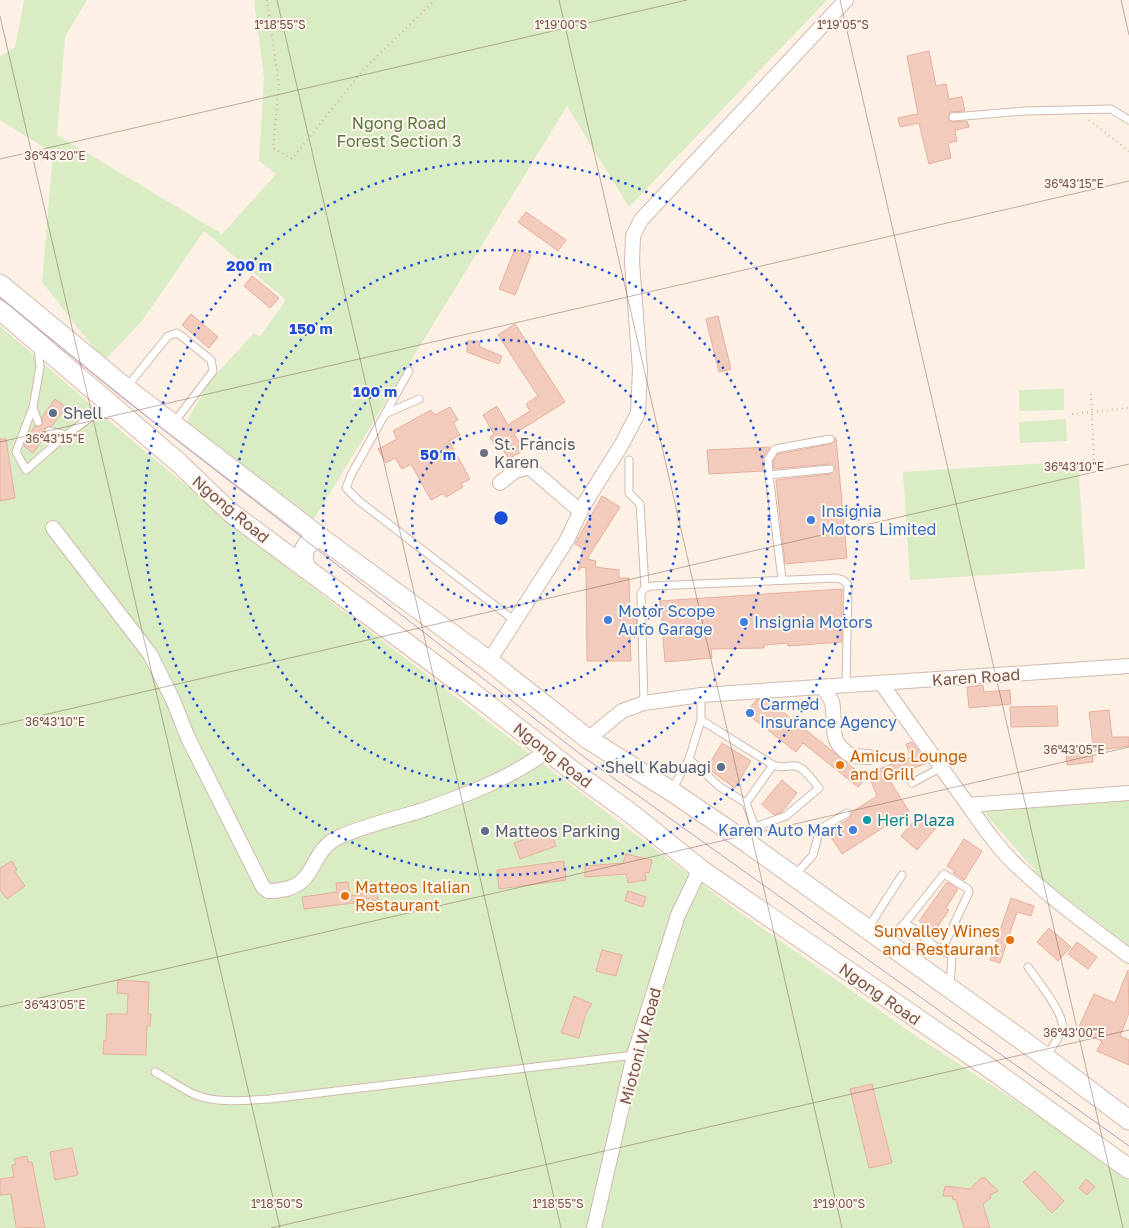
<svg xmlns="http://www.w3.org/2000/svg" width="1129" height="1228" font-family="'Golos Text',sans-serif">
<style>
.green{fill:#d9ecc4}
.building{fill:#f3cbbd;stroke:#e7af9d}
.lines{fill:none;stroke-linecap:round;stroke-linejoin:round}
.service-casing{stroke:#d2b9ae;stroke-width:9}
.minor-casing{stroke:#d2b9ae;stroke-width:16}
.secondary-casing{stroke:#d8baae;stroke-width:21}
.path{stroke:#d9aea0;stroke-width:2;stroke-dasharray:1 4;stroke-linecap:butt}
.service{stroke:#fff;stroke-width:7}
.minor{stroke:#fff;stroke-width:14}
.secondary{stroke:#fff;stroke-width:19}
.tram{stroke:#b2a4c8;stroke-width:1}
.ticks{fill:none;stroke:#78544a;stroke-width:1;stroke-opacity:0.45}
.ring{fill:none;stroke:#1d4ed8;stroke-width:2.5;stroke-dasharray:2.5 5}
.service-dot{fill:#5c6f8a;stroke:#fff6ed;stroke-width:2}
.worship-dot{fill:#6b7280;stroke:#fff6ed;stroke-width:2}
.shop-dot{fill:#3f7fe0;stroke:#fff6ed;stroke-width:2}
.food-dot{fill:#e8710a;stroke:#fff6ed;stroke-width:2}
.culture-dot{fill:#0f9aa8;stroke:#fff6ed;stroke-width:2}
.labels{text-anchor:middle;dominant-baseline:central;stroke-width:4;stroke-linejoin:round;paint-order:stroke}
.park-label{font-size:16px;fill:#57783e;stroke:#fff6ed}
.service-label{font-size:16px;fill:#4e5e75;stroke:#fff6ed;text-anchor:start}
.worship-label{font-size:16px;fill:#5b616d;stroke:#fff6ed;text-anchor:start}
.street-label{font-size:16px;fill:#78544a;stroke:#fff6ed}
.shop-label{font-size:16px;fill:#366cbe;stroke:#fff6ed;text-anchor:start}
.food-label{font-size:16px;fill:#c56008;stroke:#fff6ed;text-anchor:start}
.culture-label{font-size:16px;fill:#0d838f;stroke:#fff6ed;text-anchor:start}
.ticks-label{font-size:12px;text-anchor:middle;fill:#78544a;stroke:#fff6ed;stroke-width:4;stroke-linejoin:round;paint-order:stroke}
.centre{fill:#1d4ed8;stroke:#fff6ed;stroke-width:2.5}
.ring-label{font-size:15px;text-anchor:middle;font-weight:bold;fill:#1d4ed8;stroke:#fff6ed;stroke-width:4;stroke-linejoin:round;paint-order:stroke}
</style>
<rect width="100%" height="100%" fill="#fdf1e6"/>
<g class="green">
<path d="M24 0H87L65 37 57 135 222 234 276 174 259 161 264 77 254 0H827L629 207 567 106 314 519 186 423 210 381 254 333 260 336 286 300 204 231 142 321 104 361 42 282 53 153 0 120V56L15 47Z"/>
<path d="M0 326 134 442 273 557 581 793 732 907 919 1038 1059 1129 1129 1181V1228H0Z"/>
<path d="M1064 389V410L1019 411V390Z"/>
<path d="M1066 419 1067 441 1020 443 1019 422Z"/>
<path d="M1078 461 1085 569 910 580 903 472Z"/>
<path d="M1129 799V946L1043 880 982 810Z"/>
</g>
<g class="building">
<path d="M929 51 936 86 946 84 949 99 962 97 965 111 950 112 948 120 953 122 967 121 969 127 955 130 957 141 948 143 951 158 929 164 919 123 900 127 898 118 918 114 907 56Z"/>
<path d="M526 212 566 240 558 251 518 222Z"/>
<path d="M515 249 531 255 515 295 499 289Z"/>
<path d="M252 276 279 298 270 308 244 286Z"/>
<path d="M191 314 218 337 209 348 182 325Z"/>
<path d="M718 316 731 369 719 372 706 319Z"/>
<path d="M515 324 565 402 514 434 524 450 509 459 499 443 495 446 490 437 494 434 483 415 497 406 508 425 530 411 526 404 538 396 498 335Z"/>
<path d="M467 341H479L480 347 502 356 499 364 467 352Z"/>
<path d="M55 399 66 407 52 426 45 428 46 435 33 453 24 446 28 436 35 426 42 425V417Z"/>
<path d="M450 407 458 420 453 423 460 435 449 441 470 479 461 484 463 487 446 497 444 493 431 500 411 464 402 469 395 458 386 463 378 449 397 439 393 431 431 410 435 415Z"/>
<path d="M835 438H836L847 558 785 564 776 480 831 474 835 468 829 464 774 469 773 461 778 454 831 444Z"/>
<path d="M0 439H6L15 498 0 501Z"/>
<path d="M770 447 763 458V471L709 474 707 450Z"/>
<path d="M602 496 620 507 587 559 596 561 595 567 619 570V578H629L630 608H636L637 635 630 636 631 661H587L586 568 582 567 578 571 583 549 575 544Z"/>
<path d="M842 589V642L788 646V643L764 645V648L711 649 712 658 665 662 660 601Z"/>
<path d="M983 685 984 692 1010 690 1011 704 969 708 967 687Z"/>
<path d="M767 699 866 778 858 787 803 743 796 752 746 713 756 700Z"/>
<path d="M1057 706 1058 726 1011 727 1010 707Z"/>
<path d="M1109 710 1112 737H1129V746L1094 751 1089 712Z"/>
<path d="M912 742 927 763 888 778 909 811 842 854 827 831 850 818 852 812 877 796 868 773 911 757 906 744Z"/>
<path d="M722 743 751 761 735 788 707 768Z"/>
<path d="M1092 749 1093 762 1067 765 1066 752Z"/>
<path d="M782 780 797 793 782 812 774 815 762 804Z"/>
<path d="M920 814 936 828 917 850 901 836Z"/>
<path d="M550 830 556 846 520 859 514 843Z"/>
<path d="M964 839 982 851 964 880 953 873 955 871 947 866Z"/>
<path d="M626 854 652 860 649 873 645 872 646 880 628 883 626 874 585 877V866L623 863Z"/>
<path d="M12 861 17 870 14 871 25 886 7 899 0 890V868Z"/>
<path d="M564 861 566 880 499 889 497 870Z"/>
<path d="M348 882 350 896 377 891 378 900 304 909 302 897 337 892 336 883Z"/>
<path d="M947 882 958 889 946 908 949 910 934 932 919 921Z"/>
<path d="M628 891 646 897 643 907 625 901Z"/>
<path d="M1011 898 1034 906 1031 916 1017 912 1000 963 990 960Z"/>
<path d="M1049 928 1071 947 1058 961 1037 942Z"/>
<path d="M1077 942 1097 957 1088 969 1068 954Z"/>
<path d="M602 950 622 955 616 976 596 971Z"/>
<path d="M1128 970 1129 1013 1120 1036 1129 1040V1065L1097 1051 1102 1041 1077 1031 1094 994 1115 1003Z"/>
<path d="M118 980 149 982 148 1014H151L150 1026H147L146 1055 103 1054 104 1040 106 1041 107 1014H127L128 994 117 993Z"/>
<path d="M574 996 592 1004 586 1013 579 1038 561 1033Z"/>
<path d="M872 1084 892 1163 869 1168 850 1089Z"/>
<path d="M72 1148 78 1175 55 1180 50 1152Z"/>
<path d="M27 1156 28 1162H32L45 1228 16 1227 11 1194 0 1195V1179L14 1177 12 1165 16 1164 14 1159Z"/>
<path d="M1035 1171 1064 1201 1052 1213 1023 1182Z"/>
<path d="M981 1178H985L998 1191 990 1195 991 1198 983 1204 990 1228H964L956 1200 952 1199 953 1196H943L945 1186 970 1189Z"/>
<path d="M1086 1179 1095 1187 1087 1195 1079 1188Z"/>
</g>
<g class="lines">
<defs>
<g id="service">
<path d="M953 117 1024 111 1111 109 1129 120"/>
<path d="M409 371 351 475 346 488 359 501 515 621"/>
<path d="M126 388 168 336 177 333 180 335 211 360 213 371 173 424"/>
<path d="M33 407 16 452 26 470 66 435"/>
<path d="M385 414 419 399"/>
<path d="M38 422 33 407 40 367 38 347"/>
<path d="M49 431 66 435 94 415 116 414"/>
<path d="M629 460V493L640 504 645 588"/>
<path d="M769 475 768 460 775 449 830 439"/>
<path d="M782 579 769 475 830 469"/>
<path d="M644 703 641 593 645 588 652 586 836 578 843 580 848 585 846 686"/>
<path d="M701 720 773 765C783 769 787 765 796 766 805 768 813 781 819 788L786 816 755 827"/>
<path d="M689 759 701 720V695"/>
<path d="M912 783 940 768"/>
<path d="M672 790 689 759 720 787 746 803 755 827 750 843"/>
<path d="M746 803 773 765"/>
<path d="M795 875 813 855 820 829 847 813"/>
<path d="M905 923 944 874 968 889 969 892 941 952"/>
<path d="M868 928 902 875"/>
<path d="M886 942 905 923C922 933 934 950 952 955L950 986"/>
<path d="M1028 967C1037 980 1066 1015 1062 1029 1059 1039 1051 1048 1046 1057"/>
<path d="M155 1072C169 1079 181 1089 196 1095 219 1104 246 1100 270 1099L634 1055"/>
</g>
<g id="minor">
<path d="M500 483 515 471 529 467 580 511"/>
<path d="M53 528 150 654 173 700 188 738 263 887 268 891C321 891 305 853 339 837 366 825 395 819 423 810 466 795 511 778 547 751"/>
<path d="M489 661 567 540 583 506 622 444 638 413 640 370 632 262 633 236 641 220 846 0"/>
<path d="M881 683 968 805 1129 793"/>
<path d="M823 688C826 692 830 698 832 702 837 726 826 741 852 756L869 757"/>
<path d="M588 739 622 711 644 703 701 695 1129 666"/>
<path d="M968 805C983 826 997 847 1016 865 1051 899 1091 927 1129 956"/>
<path d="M594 1228 634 1055 678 915 700 869"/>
</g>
<g id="secondary">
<path d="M0 284 126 388 320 537 489 661 588 739 671 791 749 844 1033 1048 1129 1120"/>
<path d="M0 310 179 463 230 512 468 689 573 771 633 815 700 869 998 1074 1129 1169"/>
<path d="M305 568C301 551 304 543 320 537"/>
</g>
</defs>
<use href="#service" class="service-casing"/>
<use href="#minor" class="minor-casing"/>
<use href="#secondary" class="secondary-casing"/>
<g class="path">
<path d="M267 0 279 86 273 148 292 159 363 70 435 0"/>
<path d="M1089 120 1129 151"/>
<path d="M1091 394 1094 461"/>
<path d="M1072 414 1129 408"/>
</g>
<use href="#service" class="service"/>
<use href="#minor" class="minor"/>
<use href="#secondary" class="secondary"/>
<path class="tram" d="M0 298 160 427 584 757 1129 1146"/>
</g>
<path class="ticks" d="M277 0 561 1228M559 0 842 1228M840 0 1123 1228M1121 0 1129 35M0 16 280 1228M0 159 687 0M0 442 1129 181M0 725 1129 464M0 1007 1129 747M271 1228 1129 1030"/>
<g class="ring">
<circle cx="501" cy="518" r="89"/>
<circle cx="501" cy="518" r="178"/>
<circle cx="501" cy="518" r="268"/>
<circle cx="501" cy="518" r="357"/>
</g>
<g class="service-dot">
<circle cx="53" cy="413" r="5"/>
<circle cx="721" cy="767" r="5"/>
<circle cx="485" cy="831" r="5"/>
</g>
<circle class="worship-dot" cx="484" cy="453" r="5"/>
<g class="shop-dot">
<circle cx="811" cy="520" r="5"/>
<circle cx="608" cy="620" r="5"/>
<circle cx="744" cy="622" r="5"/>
<circle cx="750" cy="713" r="5"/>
<circle cx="853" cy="830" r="5"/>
</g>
<g class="food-dot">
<circle cx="840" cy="765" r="5"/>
<circle cx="345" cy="896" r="5"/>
<circle cx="1010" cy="940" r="5"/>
</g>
<circle class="culture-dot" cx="867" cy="820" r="5"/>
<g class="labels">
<g class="park-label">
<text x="399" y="123">Ngong Road<tspan x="399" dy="18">Forest Section 3</tspan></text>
</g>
<g class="service-label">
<text x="63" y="413">Shell</text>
<text x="711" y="767" text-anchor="end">Shell Kabuagi</text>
<text x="495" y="831">Matteos Parking</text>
</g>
<g class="worship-label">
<text x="494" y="444">St. Francis<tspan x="494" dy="18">Karen</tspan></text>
</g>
<g class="street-label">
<text transform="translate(231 509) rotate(40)">Ngong Road</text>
<text transform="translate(976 677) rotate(-4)">Karen Road</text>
<text transform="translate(553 755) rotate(38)">Ngong Road</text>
<text transform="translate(880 994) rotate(35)">Ngong Road</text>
<text transform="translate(640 1046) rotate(-75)">Miotoni W Road</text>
</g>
<g class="shop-label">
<text x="821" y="511">Insignia<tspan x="821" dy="18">Motors Limited</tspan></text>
<text x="618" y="611">Motor Scope<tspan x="618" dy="18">Auto Garage</tspan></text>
<text x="754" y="622">Insignia Motors</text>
<text x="760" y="704">Carmed<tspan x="760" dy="18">Insurance Agency</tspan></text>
<text x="843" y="830" text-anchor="end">Karen Auto Mart</text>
</g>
<g class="food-label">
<text x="850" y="756">Amicus Lounge<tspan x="850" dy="18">and Grill</tspan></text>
<text x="355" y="887">Matteos Italian<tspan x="355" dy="18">Restaurant</tspan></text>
<text x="1000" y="931" text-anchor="end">Sunvalley Wines<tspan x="1000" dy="18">and Restaurant</tspan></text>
</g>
<g class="culture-label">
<text x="877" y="820">Heri Plaza</text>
</g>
</g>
<g class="ticks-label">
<text x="280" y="29">1°18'55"S</text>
<text x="561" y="29">1°19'00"S</text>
<text x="843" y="29">1°19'05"S</text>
<text x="55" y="160">36°43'20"E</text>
<text x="1074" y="188">36°43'15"E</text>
<text x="55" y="443">36°43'15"E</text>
<text x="1074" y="471">36°43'10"E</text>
<text x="55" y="726">36°43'10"E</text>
<text x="1074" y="754">36°43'05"E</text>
<text x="55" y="1009">36°43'05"E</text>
<text x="1074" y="1037">36°43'00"E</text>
<text x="277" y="1208">1°18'50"S</text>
<text x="558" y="1208">1°18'55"S</text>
<text x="839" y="1208">1°19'00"S</text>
</g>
<circle cx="501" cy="518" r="8" class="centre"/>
<g class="ring-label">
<text x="249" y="271">200 m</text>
<text x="311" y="334">150 m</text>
<text x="375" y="397">100 m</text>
<text x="438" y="460">50 m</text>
</g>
</svg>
